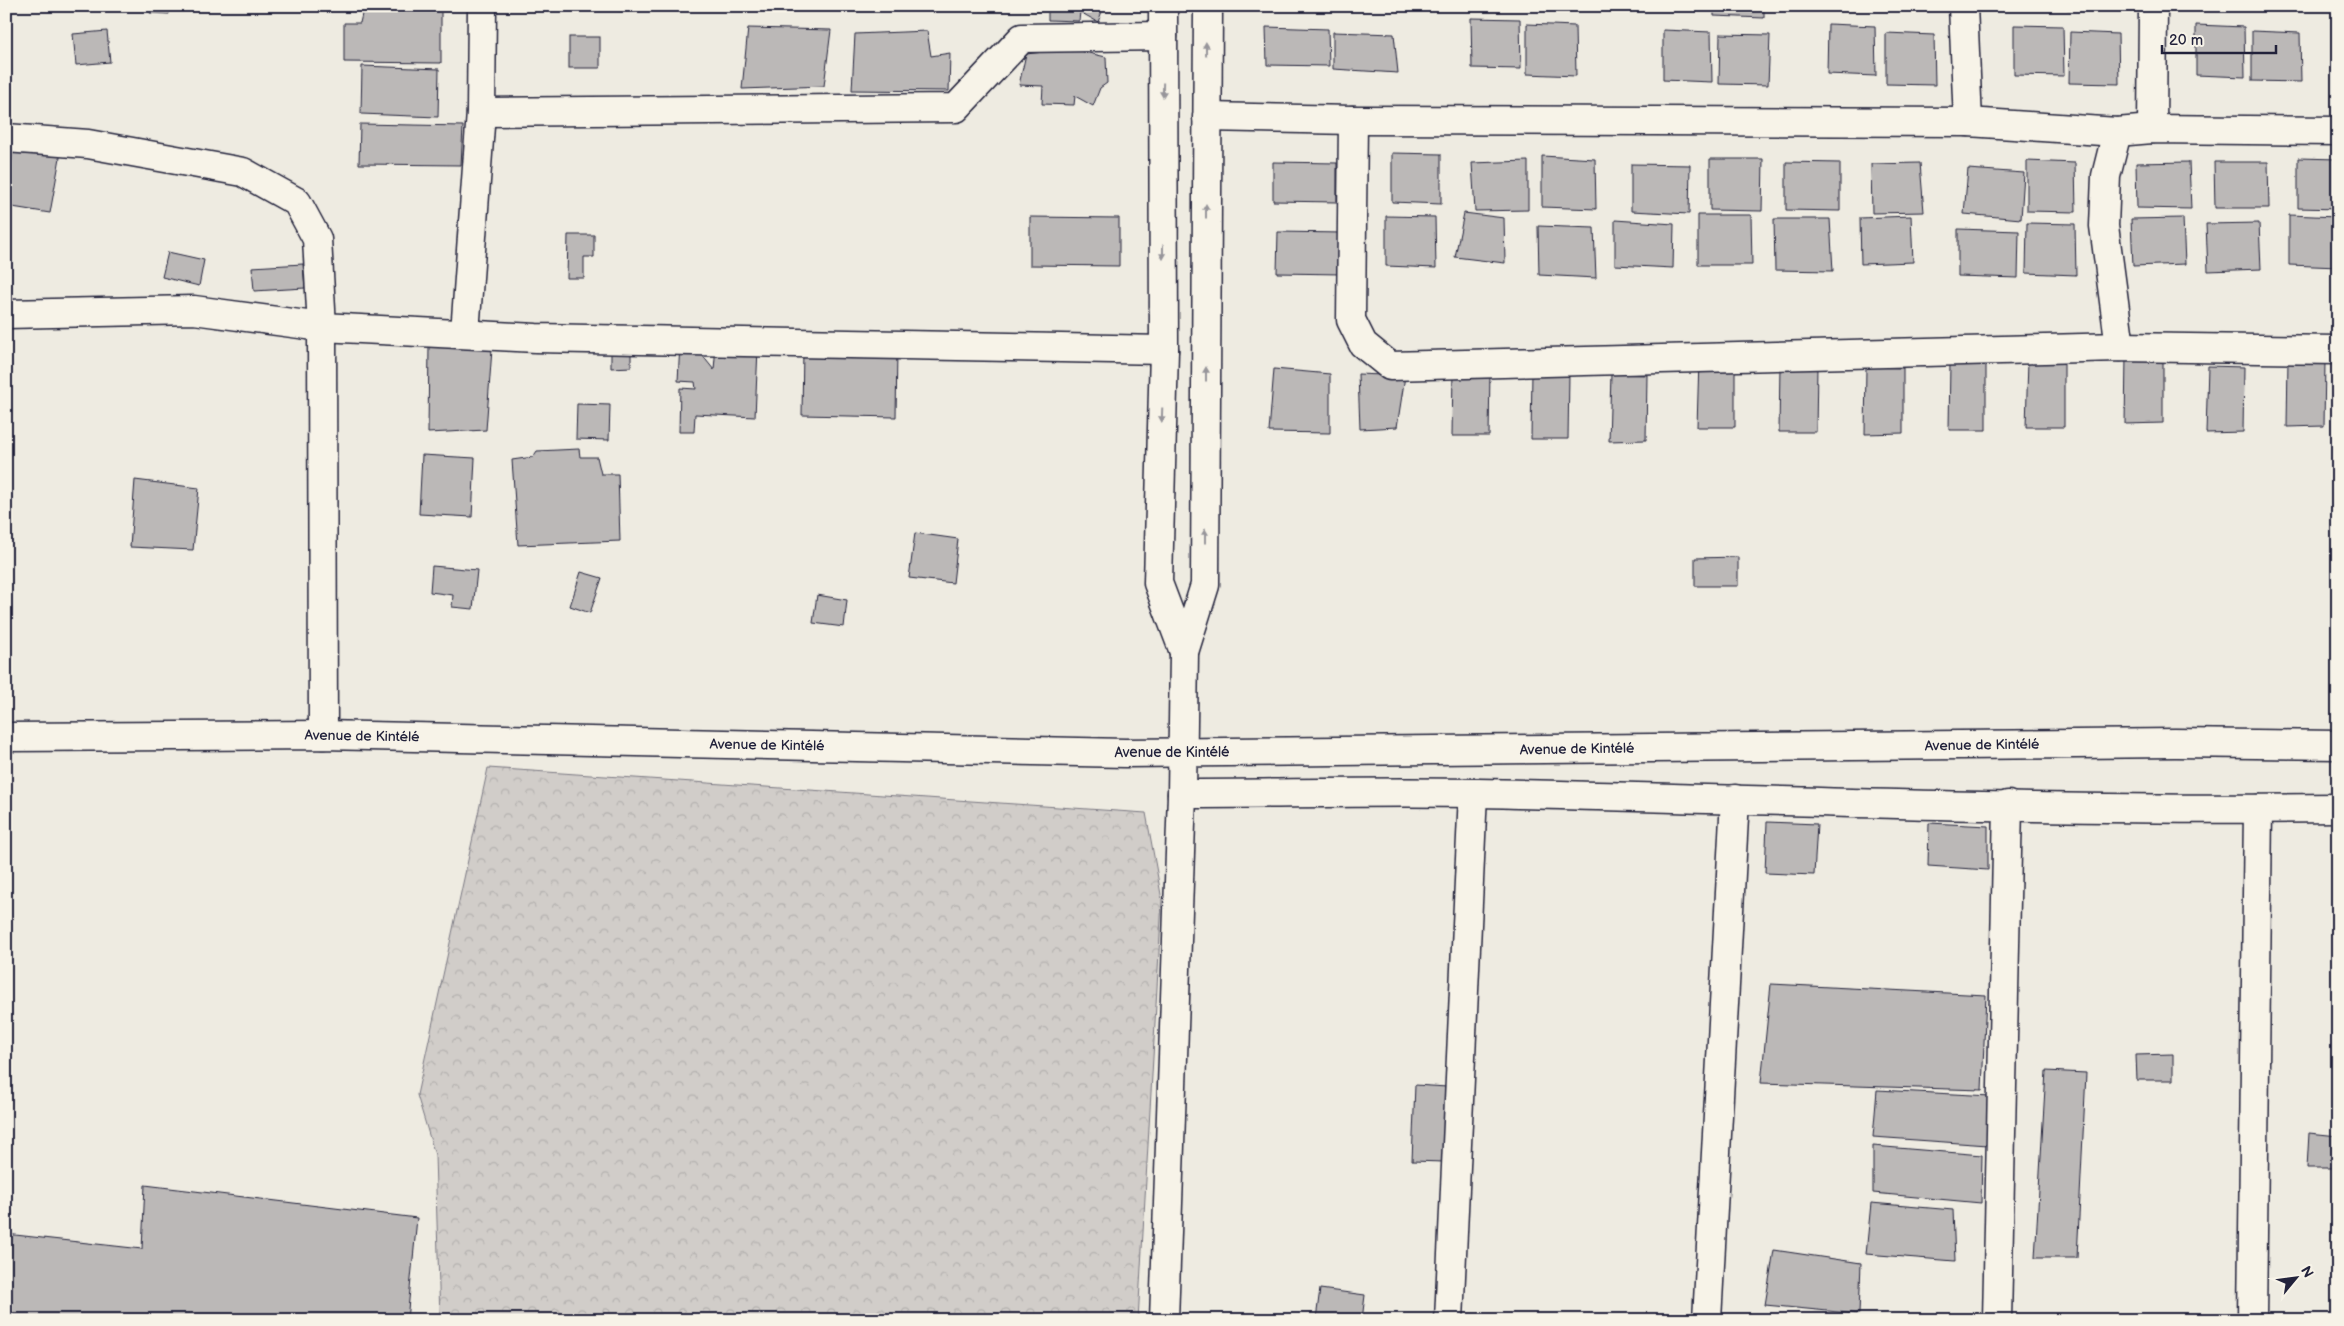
<svg xmlns="http://www.w3.org/2000/svg" width="2344" height="1326" font-family="'Balsamiq Sans',sans-serif">
<style>
.forest{fill:url(#forest-crowns);stroke:#7a7882}
.building{fill:#bbb8b7;stroke:#22223b}
.lines{fill:none;stroke-linecap:round;stroke-linejoin:round}
.minor-casing{stroke:#22223b;stroke-width:31}
.major-casing{stroke:#22223b;stroke-width:31}
.minor{stroke:#f7f3e8;stroke-width:28}
.major{stroke:#f7f3e8;stroke-width:28}
.oneway{fill:#97959a}
.labels{text-anchor:middle;dominant-baseline:central;stroke-width:4;stroke-linejoin:round;paint-order:stroke}
.street-label{font-size:14px;fill:#22223b;stroke:#f7f3e8}
</style>
<defs>
<pattern id="forest-crowns" width="20" height="18" patternUnits="userSpaceOnUse" patternTransform="scale(1.25)"><rect width="20" height="18" fill="#d1cdc9"/><path d="M2 6a3 3 0 1 1 6 0M12 15a3 3 0 1 1 6 0" fill="none" stroke="#b3b0ae"/></pattern>
</defs>
<rect width="100%" height="100%" fill="#eeebe1"/>
<filter id="ink" filterUnits="userSpaceOnUse"><feTurbulence type="fractalNoise" baseFrequency=".02" numOctaves="2"/><feDisplacementMap in="SourceGraphic" scale="10" xChannelSelector="R" yChannelSelector="G"/><feConvolveMatrix kernelMatrix="1 2 1 2 8 2 1 2 1" color-interpolation-filters="sRGB"/></filter>
<g filter="url(#ink)">
<path class="forest" d="M488 768 1146 813 1162 900 1138 1320H440L435 1155 417 1095Z"/>
<g class="building">
<path d="M150 6H170L169 14 150 13Z"/>
<path d="M360 6H414V8L360 7Z"/>
<path d="M425 6H470V8L425 7Z"/>
<path d="M619 6H700V8L618 11Z"/>
<path d="M1048 6H1104L1098 22 1080 12 1079 21 1048 20Z"/>
<path d="M1660 6H1709V9L1660 8Z"/>
<path d="M1714 6H1764V18L1714 16Z"/>
<path d="M1831 6H1880V9L1831 7Z"/>
<path d="M1886 6H1936V9L1886 8Z"/>
<path d="M2067 6H2117V10L2067 9Z"/>
<path d="M2254 6H2303V10L2254 9Z"/>
<path d="M363 10 441 11V63L344 62V23H360Z"/>
<path d="M1471 18 1520 19 1521 69 1472 68Z"/>
<path d="M1527 24 1575 26 1576 76 1527 74Z"/>
<path d="M1828 24 1875 26 1876 76 1827 74Z"/>
<path d="M2014 25 2063 26 2064 76 2014 75Z"/>
<path d="M2196 25 2244 27 2245 77 2196 75Z"/>
<path d="M1266 27 1328 29 1329 66 1267 65Z"/>
<path d="M748 28 831 30 824 86 742 89Z"/>
<path d="M1663 30 1711 32 1712 82 1663 80Z"/>
<path d="M107 31 110 62 76 65 73 34Z"/>
<path d="M927 31 931 56 950 53 949 91 852 90 855 34Z"/>
<path d="M2252 31 2300 33 2301 82 2252 81Z"/>
<path d="M1333 32 1394 34 1398 73 1333 69Z"/>
<path d="M2070 32 2118 34 2119 84 2069 83Z"/>
<path d="M1886 33 1934 35 1935 85 1886 84Z"/>
<path d="M1720 34 1770 35 1768 85 1719 84Z"/>
<rect x="569" y="37" width="31" height="31"/>
<path d="M1071 49 1106 57 1107 83 1100 88 1093 106 1075 96 1074 105 1042 104 1043 86 1019 85 1026 54Z"/>
<path d="M362 66 439 69 438 117 361 114Z"/>
<path d="M360 124 463 126 461 165 359 164Z"/>
<path d="M14 144 61 152 50 213 6 206Z"/>
<path d="M1392 153 1441 154V204L1392 202Z"/>
<path d="M1542 156 1595 159 1596 209 1542 207Z"/>
<path d="M2298 158 2338 159V209L2298 208Z"/>
<path d="M1710 159H1763L1762 211 1710 210Z"/>
<path d="M1528 161V210L1475 211 1472 163Z"/>
<path d="M2027 161 2075 163 2076 212 2027 211Z"/>
<path d="M1273 162 1337 163V202L1273 201Z"/>
<path d="M1786 162 1840 163V211L1786 210Z"/>
<path d="M2189 162 2191 209 2137 208 2136 163Z"/>
<path d="M2214 162H2268L2269 208H2215Z"/>
<path d="M1920 163 1924 212 1872 213 1871 164Z"/>
<path d="M1631 164 1690 165 1689 214 1631 211Z"/>
<path d="M1968 169 2024 173 2021 219 1964 214Z"/>
<path d="M1464 213 1504 218 1505 263 1455 257Z"/>
<path d="M1698 215H1751L1752 265H1698Z"/>
<path d="M2289 215 2337 217 2338 267 2289 265Z"/>
<path d="M1386 216 1435 217 1436 268 1386 266Z"/>
<path d="M1911 216 1913 262 1861 264 1860 218Z"/>
<path d="M1030 217 1119 218V266L1030 265Z"/>
<path d="M2183 218 2185 264 2133 266 2131 219Z"/>
<path d="M1774 219H1830L1833 271 1775 270Z"/>
<path d="M1615 220 1674 224 1673 268 1615 265Z"/>
<path d="M2027 223 2075 224 2076 275 2026 273Z"/>
<path d="M2259 223 2261 269 2208 271 2206 224Z"/>
<path d="M1538 226 1594 228 1596 278 1539 275Z"/>
<path d="M1958 229 2019 231 2018 278 1958 276Z"/>
<path d="M1278 232 1342 233V274L1277 273Z"/>
<path d="M568 235H594V257H584V278H567Z"/>
<path d="M168 252 204 260 199 286 162 277Z"/>
<path d="M303 264 305 288 254 291 252 267Z"/>
<path d="M680 344 694 345 714 370 716 345 758 348 755 417 695 414 694 432H679L680 388 696 389 695 382 678 381Z"/>
<path d="M429 345 492 349 486 430 428 433Z"/>
<path d="M611 345H631V367L611 368Z"/>
<path d="M803 349 897 351 896 417 802 415Z"/>
<path d="M2126 356 2163 358V423L2125 424Z"/>
<path d="M2288 359 2325 361 2324 426 2287 427Z"/>
<path d="M1699 360 1735 361V427H1697Z"/>
<path d="M2028 360 2064 361V427H2026Z"/>
<path d="M1950 363 1986 364V430H1949Z"/>
<path d="M1780 365 1817 366 1816 432H1779Z"/>
<path d="M2208 366 2244 367 2243 432 2206 433Z"/>
<path d="M1866 367 1903 368V433L1865 434Z"/>
<path d="M1274 369 1330 374V433L1269 432Z"/>
<path d="M1453 370H1490L1489 436H1452Z"/>
<path d="M1532 372 1569 373 1568 439H1531Z"/>
<path d="M1358 374 1405 376 1397 427 1360 429Z"/>
<path d="M1611 374 1647 375 1646 440 1609 441Z"/>
<path d="M577 404 610 405 609 440 576 439Z"/>
<path d="M579 449 580 457H597L601 474H618L620 541 518 545 512 460 533 457 537 451Z"/>
<path d="M422 455 475 458 472 517 419 514Z"/>
<path d="M135 480 199 488 193 550 130 547Z"/>
<path d="M915 533 958 539 953 583 909 578Z"/>
<path d="M1738 557V586H1695V558Z"/>
<path d="M432 566 477 570 473 609 452 607 453 595 430 592Z"/>
<path d="M581 572 602 578 590 613 570 606Z"/>
<path d="M817 595 847 600 844 627 813 623Z"/>
<path d="M1767 822 1817 824 1814 875 1765 873Z"/>
<path d="M1929 823 1988 826V870L1928 866Z"/>
<path d="M1771 984 1986 995 1982 1090 1761 1083Z"/>
<path d="M2173 1054V1080H2137L2136 1055Z"/>
<path d="M2046 1071 2086 1073 2077 1258H2035Z"/>
<path d="M1415 1085 1447 1087 1444 1162 1412 1161Z"/>
<path d="M1877 1090 1991 1096 1988 1145 1873 1137Z"/>
<path d="M2309 1133 2338 1136V1168H2307Z"/>
<path d="M1873 1146 1982 1155 1981 1203 1873 1193Z"/>
<path d="M145 1185 417 1218 407 1320H6V1234L142 1249Z"/>
<path d="M1871 1203 1953 1210 1955 1261 1866 1254Z"/>
<path d="M1774 1250 1861 1263 1859 1314 1765 1305Z"/>
<path d="M1320 1289 1365 1295 1362 1320 1316 1319Z"/>
</g>
<g class="lines">
<defs>
<g id="minor">
<path d="M1163 6 1164 350 1158 583 1184 652"/>
<path d="M1963 6 1968 122"/>
<path d="M481 112 956 108 1022 38 1163 36"/>
<path d="M1207 117 1353 120 1968 122 2117 132 2152 129 2338 131"/>
<path d="M1353 120 1351 320 1363 344 1390 366 2120 347 2338 350"/>
<path d="M2152 129 2153 6"/>
<path d="M2117 132 2106 176 2104 226 2120 347"/>
<path d="M6 138 88 144 243 172 297 202 317 239 322 327 323 735"/>
<path d="M6 314 194 310 322 327 536 338 1164 350"/>
<path d="M465 333 481 112 482 6"/>
<path d="M1182 794C1280 794 1379 791 1478 793 1764 799 2051 812 2338 808"/>
<path d="M1164 1320 1182 794 1184 652 1205 585 1208 6"/>
<path d="M1449 1320 1473 793"/>
<path d="M1707 1320 1735 799"/>
<path d="M1997 1320 2008 805"/>
<path d="M2252 1320 2258 809"/>
</g>
<path id="major" d="M6 737 323 735 1125 753 2175 743 2338 745"/>
</defs>
<use href="#minor" class="minor-casing"/>
<use href="#major" class="major-casing"/>
<use href="#minor" class="minor"/>
<use href="#major" class="major"/>
</g>
<defs><path id="oneway-solid" d="M-6-.8H1V-3.2L6.5 0L1 3.2V.8H-6Z" transform="scale(1.25)"/></defs>
<g class="oneway">
<use href="#oneway-solid" transform="translate(1206 49) rotate(-91)"/>
<use href="#oneway-solid" transform="translate(1163 90) rotate(91)"/>
<use href="#oneway-solid" transform="translate(1206 211) rotate(-90)"/>
<use href="#oneway-solid" transform="translate(1163 252) rotate(90)"/>
<use href="#oneway-solid" transform="translate(1206 374) rotate(-90)"/>
<use href="#oneway-solid" transform="translate(1162 415) rotate(92)"/>
<use href="#oneway-solid" transform="translate(1205 536) rotate(-90)"/>
</g>
</g>
<g class="labels">
<g class="street-label">
<text transform="translate(362 736) rotate(1)">Avenue de Kintélé</text>
<text transform="translate(767 745) rotate(1)">Avenue de Kintélé</text>
<text transform="translate(1982 745) rotate(-1)">Avenue de Kintélé</text>
<text transform="translate(1577 749) rotate(-1)">Avenue de Kintélé</text>
<text x="1172" y="752">Avenue de Kintélé</text>
</g>
</g>
<rect width="2344" height="1326" fill="none" stroke="#f7f3e8" stroke-width="25"/>
<rect x="12" y="12" width="2319" height="1301" fill="none" stroke="#22223b" stroke-width="2" filter="url(#ink)"/>
<g transform="translate(2296 1278) rotate(61)" stroke="#f7f3e8" stroke-width="4" paint-order="stroke">
<path d="M0-4L9 19L0 12L-9 19Z" fill="#22223b"/>
<text y="-8" font-size="14" font-weight="bold" text-anchor="middle" fill="#22223b">N</text>
</g>
<path d="M2162 45v8h114v-8" fill="none" stroke="#22223b" stroke-width="2.5"/>
<text x="2169" y="45" font-size="15" fill="#22223b" stroke="#f7f3e8" stroke-width="4" paint-order="stroke">20 m</text>
</svg>
